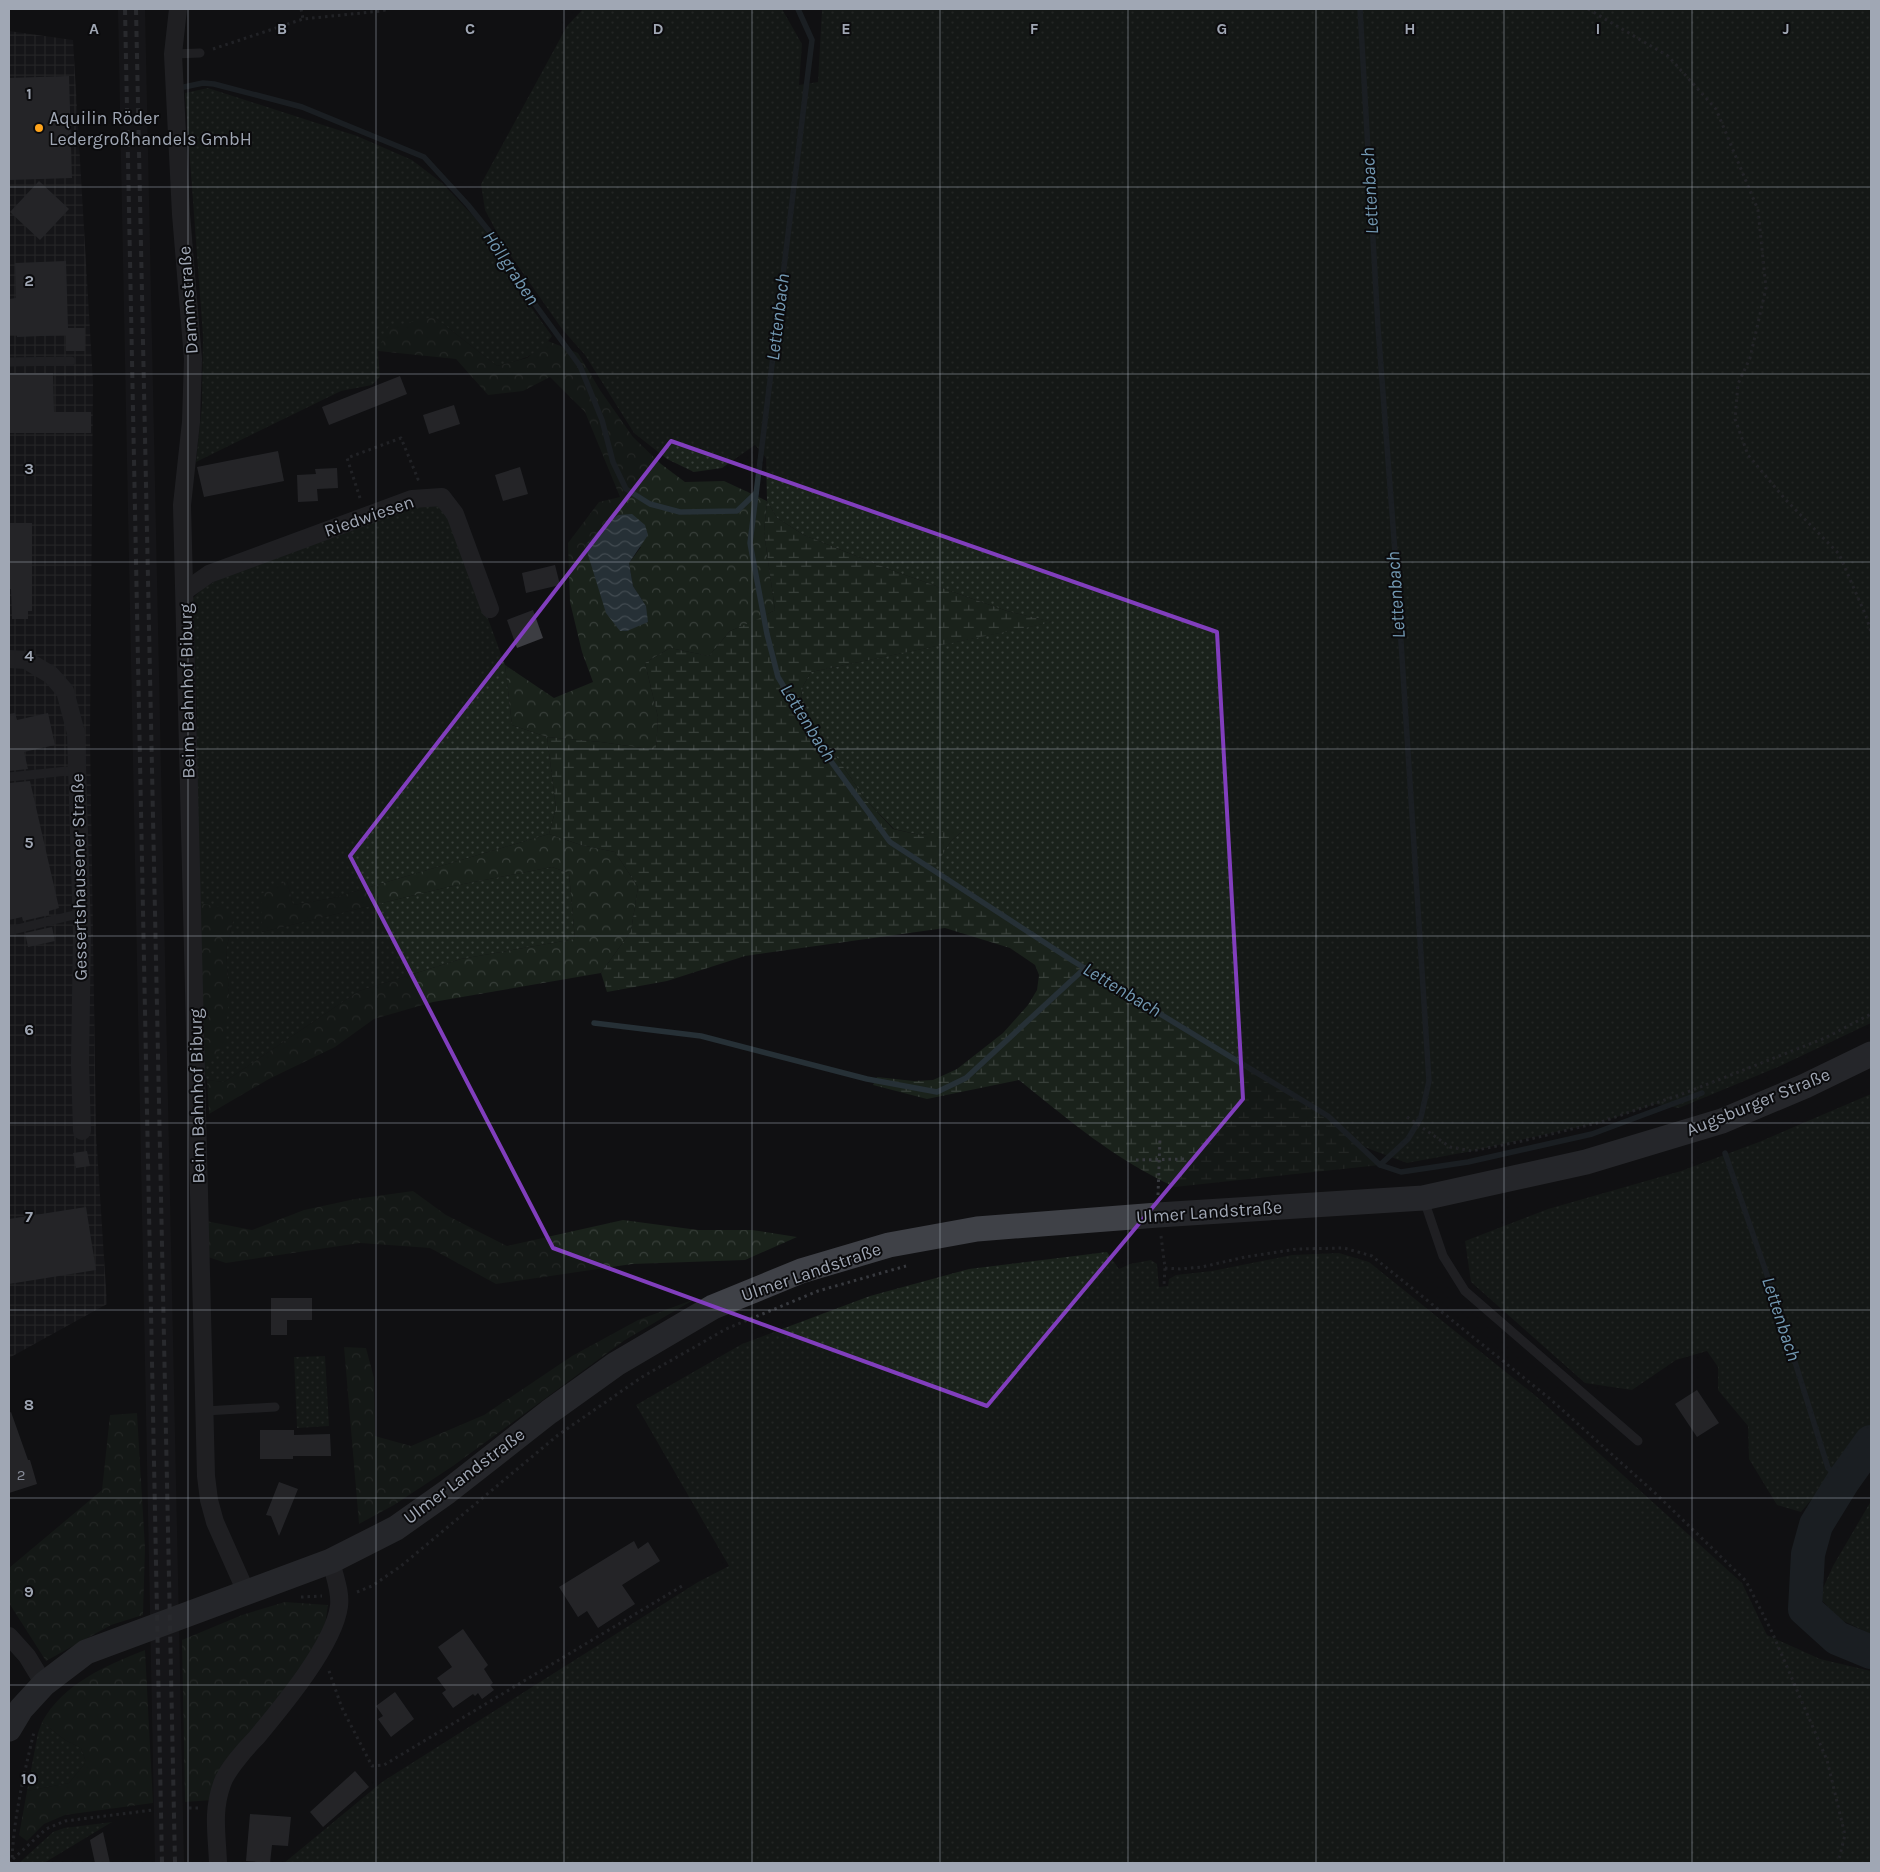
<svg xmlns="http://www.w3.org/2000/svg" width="1880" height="1872" font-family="Karla,sans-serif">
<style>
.built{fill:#1c1c1f}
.industrial{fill:url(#industrial-grid)}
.grass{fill:url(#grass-dots)}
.forest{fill:url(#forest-crowns);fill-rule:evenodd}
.wetland{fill:url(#wetland-marsh)}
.water{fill:url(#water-waves)}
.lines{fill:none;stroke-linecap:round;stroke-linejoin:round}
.stream{stroke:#263036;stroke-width:5.5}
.river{stroke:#263036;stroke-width:34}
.building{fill:#3c3d42}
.path{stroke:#37393e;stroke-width:3;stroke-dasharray:2.5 4;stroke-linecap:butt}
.service{stroke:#313237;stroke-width:9}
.minor{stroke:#313237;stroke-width:18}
.secondary{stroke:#3f4147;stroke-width:25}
.rail{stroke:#46484e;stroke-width:4;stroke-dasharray:6 5;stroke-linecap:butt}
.marked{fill:none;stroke:#813ebd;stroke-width:4;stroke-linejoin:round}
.grid{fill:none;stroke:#a0a7b4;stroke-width:1;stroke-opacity:0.55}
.poi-dot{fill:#ffa41b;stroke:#0b0b0d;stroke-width:2}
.labels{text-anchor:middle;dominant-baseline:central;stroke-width:4;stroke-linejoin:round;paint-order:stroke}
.number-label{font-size:15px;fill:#878c98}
.poi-label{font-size:18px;fill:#a0a7b4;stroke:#0b0b0d;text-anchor:start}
.street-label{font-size:18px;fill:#a0a7b4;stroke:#0b0b0d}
.water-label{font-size:19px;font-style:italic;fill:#7399b3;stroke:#0b0b0d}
.grid-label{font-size:16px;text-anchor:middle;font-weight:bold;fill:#a0a7b4;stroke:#0b0b0d;stroke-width:4;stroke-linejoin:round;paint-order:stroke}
</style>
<defs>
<pattern id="industrial-grid" width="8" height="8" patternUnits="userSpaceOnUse" patternTransform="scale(1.25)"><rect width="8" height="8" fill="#1c1c1f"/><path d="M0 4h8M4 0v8" fill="none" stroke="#3a3a3d"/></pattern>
<pattern id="grass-dots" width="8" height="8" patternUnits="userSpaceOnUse" patternTransform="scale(1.25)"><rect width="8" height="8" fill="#1a221b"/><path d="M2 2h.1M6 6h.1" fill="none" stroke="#383f3a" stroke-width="1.8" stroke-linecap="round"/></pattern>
<pattern id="forest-crowns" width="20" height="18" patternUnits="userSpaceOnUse" patternTransform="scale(1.25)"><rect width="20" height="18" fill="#1a221b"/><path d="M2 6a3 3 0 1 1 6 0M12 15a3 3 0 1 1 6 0" fill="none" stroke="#383f3a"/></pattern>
<pattern id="wetland-marsh" width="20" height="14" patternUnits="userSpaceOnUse" patternTransform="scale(1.25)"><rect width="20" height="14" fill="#1a221b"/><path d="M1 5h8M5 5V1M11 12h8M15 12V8" fill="none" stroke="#383f3a"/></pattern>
<pattern id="water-waves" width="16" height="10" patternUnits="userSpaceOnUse" patternTransform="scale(1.25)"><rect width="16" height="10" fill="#263036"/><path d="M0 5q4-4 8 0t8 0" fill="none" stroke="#424b51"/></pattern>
</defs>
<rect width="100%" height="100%" fill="#101012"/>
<path class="built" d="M118 9H145L184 1863H155Z"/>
<path class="industrial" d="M9 31 73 40 93 382 90 737 96 1133 107 1304 9 1358Z"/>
<g class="grass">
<path d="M583 9H782L802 44 799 85 818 82 822 9H1871V1023L1778 1067 1679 1108 1655 1104 1601 1122 1472 1151 1407 1163 1372 1150 1356 1143 1175 1023 932 870 951 841 964 830 920 835 894 829 866 800 800 704 803 686 811 672 1052 622 1007 611 891 570 804 535 777 518 767 501 766 458 755 445 722 468 694 472 667 459 634 433 585 355 562 329 504 246 485 210 481 184 567 26Z"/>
<path d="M208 88 357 136 412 160 442 183 476 219 498 248 520 292 552 336C537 357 520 360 497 366L434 317 378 351 380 377 372 385 341 391 196 462 202 405 203 336 185 93Z"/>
<path d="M426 503 441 507 454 526 505 665 512 725 547 737 556 808 549 834 333 898 293 905 287 881 262 932 448 887 552 867 569 873 575 939 461 959 359 991 224 1082 207 1080 199 1059 229 996 226 950 233 921 197 903V716L193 598 204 587 248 565Z"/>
<path d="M1871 1094V1429L1801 1512 1777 1505 1749 1459 1748 1426 1718 1390V1367L1707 1351 1676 1360 1632 1390 1585 1383 1471 1282 1465 1241 1548 1209 1681 1171 1759 1142Z"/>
<path d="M1107 1252 1119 1269 1130 1264 1151 1260 1157 1264 1159 1287 1168 1286 1169 1279 1176 1275 1212 1271 1292 1255 1339 1253 1369 1262 1537 1397 1742 1583 1767 1635 1820 1659 1871 1671V1863H284L382 1782 698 1582 729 1566 636 1405 742 1344 870 1296 969 1269Z"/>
<path d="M325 1356 329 1426 297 1428 294 1357Z"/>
<path d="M1871 1501V1634L1839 1619 1819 1597 1833 1566Z"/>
<path d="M42 1722 65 1740 81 1748 86 1762 69 1783 27 1791 38 1733Z"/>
<path d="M112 1822 44 1863H19L53 1832 64 1828Z"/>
</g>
<g class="forest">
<path d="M434 317 497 366 527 358 548 341 578 353 600 390 633 437 661 464 685 482 724 481 767 501 764 532 775 610 759 619 730 631 709 656 670 648 645 663 658 717 656 750 601 742 547 737 512 725 505 665 554 698 593 682 582 652 570 602 568 543 599 502 620 497 585 412 550 377 523 391 488 395 456 359 378 351 388 327ZM585 545 641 547 629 563 633 586 646 606Z"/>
<path d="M549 834 581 845 615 852 638 887 631 931 601 973 433 1002 374 1019 335 1047 269 1079 209 1114 207 1080 224 1082 359 991 461 959 575 939 569 873 552 867 448 887 262 932 261 894 287 881 293 905 333 898Z"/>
<path d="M197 903 222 907 233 921 226 950 229 996 225 1043 213 1059H199Z"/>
<path d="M413 1191 446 1215 507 1246 623 1220 698 1230H752L797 1237 745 1260 632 1264 496 1284 430 1248 360 1243 226 1263 208 1257 206 1221 252 1230 304 1210 355 1199Z"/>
<path d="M695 1299 625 1340 453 1466 394 1505 359 1524 344 1347 366 1348 374 1378 375 1436 411 1446 484 1415 572 1356 638 1320Z"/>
<path d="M137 1413 145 1548 143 1615 111 1625 46 1661 9 1603V1568L102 1490 110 1415Z"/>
<path d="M285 1602 328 1605 324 1632 213 1800 185 1802 182 1640 242 1615Z"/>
<path d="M145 1650 153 1803 65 1815 44 1824 27 1841 19 1835 27 1791 69 1783 86 1762 81 1748 65 1740 42 1722C64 1683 105 1666 145 1650Z"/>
</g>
<path class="wetland" d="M767 501 777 518 804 535 891 570 1007 611 1053 622 811 672 803 686 800 704 866 800 893 829 920 835 965 829 951 841 932 871 1073 961 1328 1116 1380 1165 1175 1187C1114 1159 1070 1121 1019 1080L927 1099 873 1085 877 1077 914 1081 933 1080 957 1069 1003 1033 1028 1005 1037 990 1039 975 1035 965 1010 948 945 928 745 956 667 981 607 992 601 973 631 931 638 887 615 852 581 845 549 834 556 808 547 737 601 742 656 750 658 717 645 663 670 648 709 656 730 631 758 619 775 610 764 532Z"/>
<path class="water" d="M632 514 645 525 648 535 629 563 633 586 646 606 648 622 627 631H620L606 613 585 545 598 531 618 515Z"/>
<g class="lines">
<g class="stream">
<path d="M798 9 812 40 750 543 767 634 778 677 819 745 890 842 1073 961 1328 1116 1380 1165 1401 1172 1468 1162 1592 1134 1702 1093"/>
<path d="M1360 9 1378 327 1397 579 1429 1081 1421 1117 1408 1139 1380 1165"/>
<path d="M184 87 203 83 214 84 302 107 424 157 468 205 497 241 518 281 580 366 602 420 613 462 626 489 650 504 680 512 737 511 756 493"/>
<path d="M594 1023 701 1036 867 1079 937 1092 966 1078 1085 968"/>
<path d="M1725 1153 1777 1304 1828 1468 1843 1481"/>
</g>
<path class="river" d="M1871 1442 1843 1481 1816 1525 1808 1554 1805 1609 1837 1638 1871 1652"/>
</g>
<g class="building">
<path d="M69 76 72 178 9 180V78Z"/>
<path d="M39 181 69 209 40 240 10 212Z"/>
<path d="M66 261 68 328H85V351H66V335L17 337V335H9V299L16 298 15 263Z"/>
<path d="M9 373H53L54 412H91V433H9Z"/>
<path d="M400 376 407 394 329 425 322 407Z"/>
<path d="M454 405 460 424 429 434 423 415Z"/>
<path d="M278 451 284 481 204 497 197 467Z"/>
<path d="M520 467 528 494 503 501 495 475Z"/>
<path d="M337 468 338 488 317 489 318 501 298 502 297 475 316 474 315 469Z"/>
<path d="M9 523H32V611H28V619H12L11 589H9Z"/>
<path d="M555 565 560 585 526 593 522 573Z"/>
<path d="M533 610 543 638 517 648 507 620Z"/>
<path d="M15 713 17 720 48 713 55 745 24 752 28 769 9 771V714Z"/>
<path d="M30 781 59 908 49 911V915L23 921 22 917 9 920V783Z"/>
<path d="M52 927 55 941 28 947 25 933Z"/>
<path d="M87 1151 90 1166 76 1168 73 1153Z"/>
<path d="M86 1207 96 1270 9 1284V1219Z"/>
<path d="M271 1298H312V1320H287V1335H271Z"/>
<path d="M1697 1390 1719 1423 1697 1437 1675 1404Z"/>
<path d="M11 1412 28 1460H30L37 1484 9 1493V1413Z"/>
<path d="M260 1430H294V1435L330 1434 331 1456H293V1459H260Z"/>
<path d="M279 1482 298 1489 279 1536 271 1516 266 1515Z"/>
<path d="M634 1541 638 1549 648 1542 660 1561 622 1585 635 1604 598 1628 587 1611 578 1617 559 1587Z"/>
<path d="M463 1629 488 1665 484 1669 493 1683 490 1685 494 1690 482 1699 478 1693 475 1696 473 1694 453 1708 442 1693 446 1690 437 1678 452 1667 438 1647Z"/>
<path d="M395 1692 414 1719 391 1737 378 1719 383 1716 376 1706Z"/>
<path d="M355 1771 369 1787 323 1827 310 1812Z"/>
<path d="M250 1814 291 1817 288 1846 272 1845 270 1863 246 1861Z"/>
<path d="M103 1832 110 1863H95L90 1840Z"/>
</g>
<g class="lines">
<g class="path">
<path d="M301 9 303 19"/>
<path d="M1588 9 1668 56 1716 109 1758 210 1766 288 1750 358 1738 384 1735 419 1748 455 1785 499 1839 554 1866 616 1871 632"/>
<path d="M213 49 303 19 381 11 389 9"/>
<path d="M360 498 347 458 401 438 418 479 415 480"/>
<path d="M1407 1117 1450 1147 1472 1151 1522 1141 1601 1122 1685 1093 1825 1038 1871 1014"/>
<path d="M1136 1160 1187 1159"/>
<path d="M1158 1195 1160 1138"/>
<path d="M1161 1236 1165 1268 1164 1284"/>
<path d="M1165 1268 1180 1269 1202 1267 1245 1257 1297 1249 1344 1248 1372 1256 1549 1398 1655 1493 1746 1581 1772 1632 1827 1760 1845 1835 1838 1863"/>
<path d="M357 1592 372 1586 401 1566 558 1435 642 1377 726 1329 818 1291 906 1266"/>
<path d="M301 1597 322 1596"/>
<path d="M329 1671 342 1708 372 1766 384 1765 682 1586"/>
<path d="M189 1808H199"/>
<path d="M13 1859 46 1829 65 1821 153 1810"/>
<path d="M9 1863 12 1859C14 1816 24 1774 34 1732"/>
</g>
<g class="service">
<path d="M173 54 200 53"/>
<path d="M9 362 71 361"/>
<path d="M9 777 77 770"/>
<path d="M9 931 82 913"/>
<path d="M1424 1200 1443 1256 1465 1291 1638 1441"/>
<path d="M205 1411 275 1407"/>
</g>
<g class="minor">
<path d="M178 9 173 54 181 214 193 359 191 422 182 505 206 1476 209 1500 215 1522 247 1594"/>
<path d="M185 591 209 574 412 499 442 497 455 514 490 609"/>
<path d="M9 659 26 660 51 675 65 691 76 733 82 933 80 1064 82 1131"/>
<path d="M9 1636 27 1656 44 1684"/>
<path d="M218 1863C217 1834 212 1812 222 1784 226 1771 246 1748 256 1738 281 1708 334 1645 339 1606 341 1592 334 1575 331 1561"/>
</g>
<path class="secondary" d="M9 1729 21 1709 44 1684 86 1652 331 1561 396 1528 447 1492 549 1412 616 1364 713 1307 801 1271 889 1245 977 1229 1158 1215 1423 1198 1586 1162 1722 1121 1805 1086 1871 1054"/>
<g class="rail">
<path d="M125 9 162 1863"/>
<path d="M136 9 175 1863"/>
</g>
</g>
<path d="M0 0H1880V1872H0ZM671 441 1217 632 1243 1099 987 1406 553 1248 350 856Z" fill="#101012" fill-opacity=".55" fill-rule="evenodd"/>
<path class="marked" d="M671 441 1217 632 1243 1099 987 1406 553 1248 350 856Z"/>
<path class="grid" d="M188 9V1863M376 9V1863M564 9V1863M752 9V1863M940 9V1863M1128 9V1863M1316 9V1863M1504 9V1863M1692 9V1863M9 187H1871M9 374H1871M9 562H1871M9 749H1871M9 936H1871M9 1123H1871M9 1310H1871M9 1498H1871M9 1685H1871"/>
<circle class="poi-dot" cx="39" cy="128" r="5"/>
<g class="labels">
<g class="number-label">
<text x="21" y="1475">2</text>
</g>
<g class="poi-label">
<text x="49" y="118">Aquilin Röder<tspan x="49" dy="21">Ledergroßhandels GmbH</tspan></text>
</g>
<g class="street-label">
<text transform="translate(188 300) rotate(-94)">Dammstraße</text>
<text transform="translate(369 516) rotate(-19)">Riedwiesen</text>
<text transform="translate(187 691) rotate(-91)">Beim Bahnhof Biburg</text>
<text transform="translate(79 877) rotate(-91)">Gessertshausener Straße</text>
<text transform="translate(197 1096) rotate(-91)">Beim Bahnhof Biburg</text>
<text transform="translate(1758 1102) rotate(-22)">Augsburger Straße</text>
<text transform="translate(1209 1212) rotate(-4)">Ulmer Landstraße</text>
<text transform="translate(811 1272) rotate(-19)">Ulmer Landstraße</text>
<text transform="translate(464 1476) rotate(-37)">Ulmer Landstraße</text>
</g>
<g class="water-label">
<text transform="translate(1370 191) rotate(-93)">Lettenbach</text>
<text transform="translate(511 268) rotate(56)">Höllgraben</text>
<text transform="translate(778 317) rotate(-83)">Lettenbach</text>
<text transform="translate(1396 595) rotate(-94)">Lettenbach</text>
<text transform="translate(808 723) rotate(58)">Lettenbach</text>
<text transform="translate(1122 990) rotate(31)">Lettenbach</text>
<text transform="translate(1781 1319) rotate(72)">Lettenbach</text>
</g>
</g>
<g class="grid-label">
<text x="94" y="34">A</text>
<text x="282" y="34">B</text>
<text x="470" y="34">C</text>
<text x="658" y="34">D</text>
<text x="846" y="34">E</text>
<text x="1034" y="34">F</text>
<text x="1222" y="34">G</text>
<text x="1410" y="34">H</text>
<text x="1598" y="34">I</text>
<text x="1786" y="34">J</text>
<text x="29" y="99">1</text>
<text x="29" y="286">2</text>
<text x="29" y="474">3</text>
<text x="29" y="661">4</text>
<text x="29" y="848">5</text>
<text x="29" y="1035">6</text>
<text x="29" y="1222">7</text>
<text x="29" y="1410">8</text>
<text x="29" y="1597">9</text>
<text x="29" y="1784">10</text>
</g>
<rect width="1880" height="1872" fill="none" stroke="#a0a7b4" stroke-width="20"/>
</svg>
